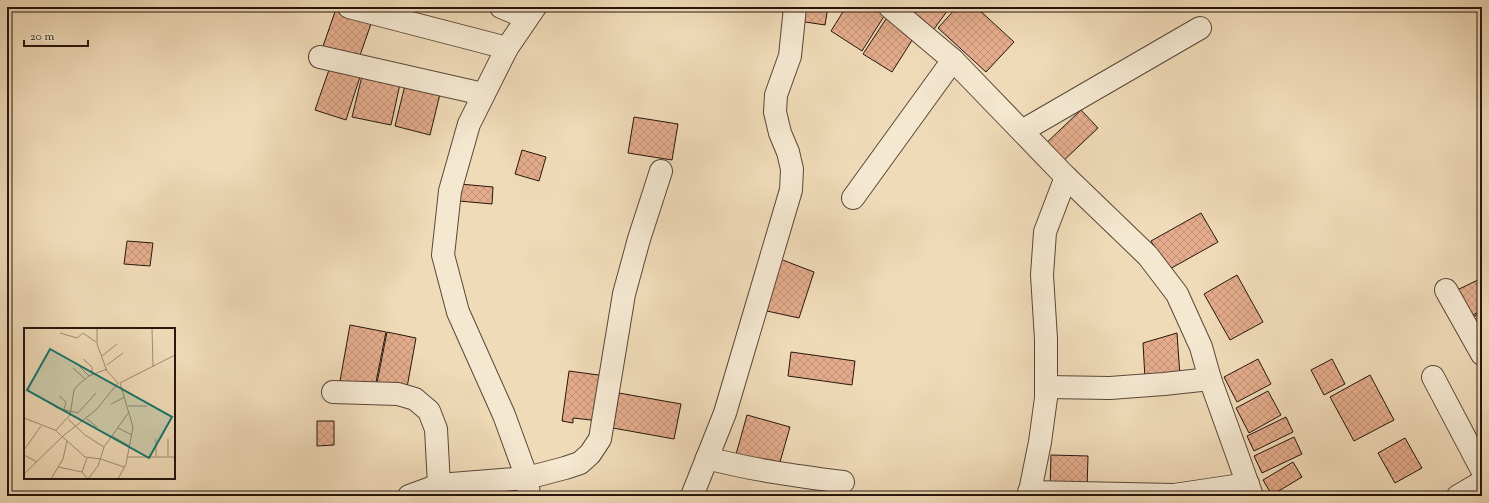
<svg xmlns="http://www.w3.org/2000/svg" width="1489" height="503" font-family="'Sorts Mill Goudy',serif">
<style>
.building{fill:url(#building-cross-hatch);stroke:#26160d}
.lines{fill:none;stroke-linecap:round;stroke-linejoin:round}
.minor-casing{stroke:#584738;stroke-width:24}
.minor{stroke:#f5e8d1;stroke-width:22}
.inset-road{fill:none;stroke:#9f8c74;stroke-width:1}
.view{fill:#0f766e;fill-opacity:0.15;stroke:#0f766e;stroke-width:2}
.inset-edge{fill:none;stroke:#26160d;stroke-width:2}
</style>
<defs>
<pattern id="building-cross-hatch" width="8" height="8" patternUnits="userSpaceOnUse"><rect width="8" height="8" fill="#e4ac8c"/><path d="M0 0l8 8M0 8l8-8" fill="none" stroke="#c39378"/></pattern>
</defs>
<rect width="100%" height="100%" fill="#f0dbb8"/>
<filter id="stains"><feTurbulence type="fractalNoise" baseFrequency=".005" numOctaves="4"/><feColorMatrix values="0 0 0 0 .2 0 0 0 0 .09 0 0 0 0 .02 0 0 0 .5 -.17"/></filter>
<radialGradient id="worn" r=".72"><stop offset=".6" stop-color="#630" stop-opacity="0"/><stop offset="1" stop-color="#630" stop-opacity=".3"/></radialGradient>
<g class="building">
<path d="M801 7H828L825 25 799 21Z"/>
<path d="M846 7H884L888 10 862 51 831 31Z"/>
<path d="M907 7H950L934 29 906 8Z"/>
<path d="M957 7H976L1014 42 986 72 938 28Z"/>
<path d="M336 9 372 21 358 61 322 49Z"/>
<path d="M888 16 916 34 892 72 863 54Z"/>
<path d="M330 67 360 77 346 120 315 110Z"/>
<path d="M362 76 400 84 391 125 352 117Z"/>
<path d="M405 85 440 94 430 135 395 126Z"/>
<path d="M1081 110 1098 128 1060 164 1043 146Z"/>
<path d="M634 117 678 124 672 160 628 153Z"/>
<path d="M522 150 546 157 539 181 515 174Z"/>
<path d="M460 184 493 187 492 204 459 201Z"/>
<path d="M1201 213 1218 242 1168 270 1151 241Z"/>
<path d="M127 241 153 243 150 266 124 264Z"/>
<path d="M780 259 814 272 799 318 767 311Z"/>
<path d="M1237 275 1263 322 1230 340 1204 294Z"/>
<path d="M1482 278V310L1469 317 1455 291Z"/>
<path d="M1482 312V338L1472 317Z"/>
<path d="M350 325 386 332 375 387 340 381Z"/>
<path d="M387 332 416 338 406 393 376 388Z"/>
<path d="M1177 333 1180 376 1145 379 1143 343Z"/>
<path d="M791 352 855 361 852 385 788 376Z"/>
<path d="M1258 359 1271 384 1237 402 1224 377Z"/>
<path d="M1332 359 1345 384 1324 395 1311 370Z"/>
<path d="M569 371 606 376 600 421 573 418V423L562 421Z"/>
<path d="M1370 375 1394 420 1354 441 1330 397Z"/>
<path d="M1268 391 1281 415 1249 433 1236 408Z"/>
<path d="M619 393 681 404 674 439 613 428Z"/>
<path d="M747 415 790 427 778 469 735 458Z"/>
<path d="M1286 417 1293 432 1254 451 1247 436Z"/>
<path d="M317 421H334V445L317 446Z"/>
<path d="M1294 437 1302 454 1262 473 1254 456Z"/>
<path d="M1405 438 1422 468 1395 483 1378 453Z"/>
<path d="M1051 455 1088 456 1087 490 1050 488Z"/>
<path d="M1293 462 1302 477 1272 495 1263 480Z"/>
</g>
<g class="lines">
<defs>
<g id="minor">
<path d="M349 7 507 48"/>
<path d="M501 7 527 18"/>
<path d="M890 7 953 60 1066 177 1148 256 1177 294 1201 347 1210 379 1252 496"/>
<path d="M320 57 483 94"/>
<path d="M1022 131 1200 28"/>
<path d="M853 198 953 60"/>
<path d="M1446 290 1482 354"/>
<path d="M1433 377 1482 470"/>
<path d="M1046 387 1110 388 1164 384 1210 379"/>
<path d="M333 392 398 394 415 399 429 411 436 429 439 485"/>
<path d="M707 458C752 470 797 476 843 482"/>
<path d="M1029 492 1174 495 1248 484"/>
<path d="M409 496 439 485 527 478 565 468 580 463 590 454 600 439 624 294 639 239 661 171"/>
<path d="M529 496 527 478 504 415 458 312 443 255 450 191 469 124 507 48 535 7"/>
<path d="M692 496 725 413 791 190 792 169 788 152 780 133 775 112 776 95 790 56 795 7"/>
<path d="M1029 496 1040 442 1046 398V339L1042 275 1045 232 1066 177"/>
<path d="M1458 496 1482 482"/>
</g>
</defs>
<use href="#minor" class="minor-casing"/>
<use href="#minor" class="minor"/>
</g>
<g transform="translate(24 328)">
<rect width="151" height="151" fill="#f0dbb8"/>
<path class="inset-road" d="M73 0V16L83 43 94 55M128 0 129 39M36 5 53 10 59 5 72 14M78 28 93 16M59 31 68 39V46M54 37 65 48M83 37 99 25M49 40 61 51M35 68 42 74 40 81M28 76 33 80 54 85 72 65M87 76 101 69M104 78H123M0 90 31 102 61 129 77 131 100 139M44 91 61 107 80 119M63 91 73 99M94 100 108 107M32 102 46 87 50 62 54 57 65 48 83 41M88 108 106 118M132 111V128M0 122 17 98M0 127 13 134M144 128V111M104 129H151M34 139 58 144 64 151M58 144 63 130M0 146 39 108 72 82 94 55M27 151 39 131 43 113M64 151 74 138 80 119 105 84M94 151 102 136 109 99 96 55 151 27"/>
<path class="view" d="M26 21 148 89 125 130 3 62Z"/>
<rect width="151" height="151" class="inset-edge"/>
</g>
<rect width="1489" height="503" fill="none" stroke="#f0dbb8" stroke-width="24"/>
<rect x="8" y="8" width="1473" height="487" fill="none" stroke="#26160d" stroke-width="2"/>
<rect x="12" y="12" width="1465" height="479" fill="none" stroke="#26160d"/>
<path d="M24 40v6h64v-6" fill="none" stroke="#26160d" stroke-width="2"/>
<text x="30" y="40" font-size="12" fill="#26160d" stroke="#f5e8d1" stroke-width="3" paint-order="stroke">20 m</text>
<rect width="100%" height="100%" filter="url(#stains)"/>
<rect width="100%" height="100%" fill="url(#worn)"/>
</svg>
